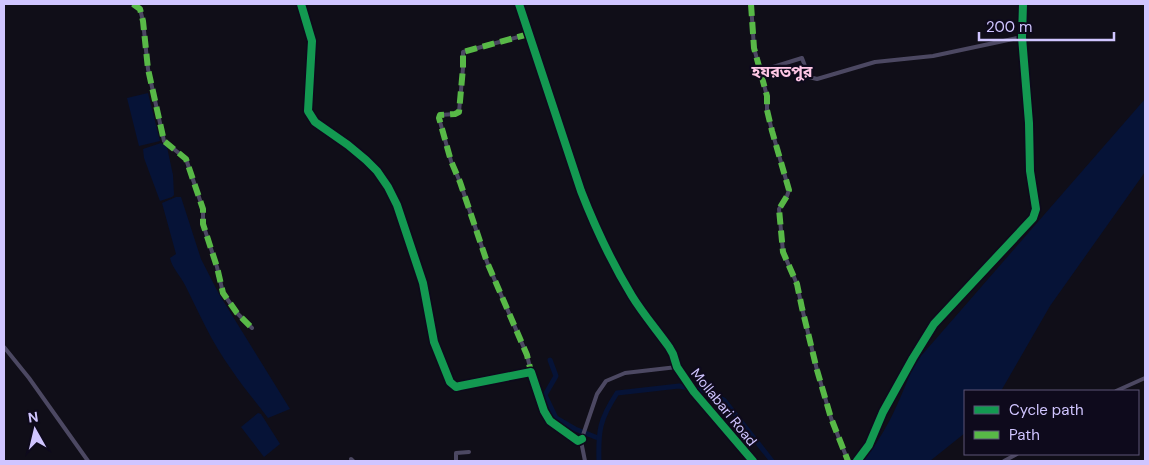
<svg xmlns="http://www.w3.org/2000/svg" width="1149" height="465" font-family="'DM Sans','Noto Sans Bengali',sans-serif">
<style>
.water{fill:#061337}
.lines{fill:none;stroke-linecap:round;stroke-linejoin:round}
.canal{stroke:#061337;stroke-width:5}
.street{stroke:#4c4862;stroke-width:4}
.secondary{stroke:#514e6d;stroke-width:5.5}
.quiet{stroke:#58b947;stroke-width:6;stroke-dasharray:12 6;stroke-linecap:butt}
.cycleway-casing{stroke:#0e0a1c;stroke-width:11}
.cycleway{stroke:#139951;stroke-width:8}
.labels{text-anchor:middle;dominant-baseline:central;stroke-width:4.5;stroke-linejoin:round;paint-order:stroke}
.street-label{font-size:14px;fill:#d0c5ff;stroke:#0e0a1c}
.quarter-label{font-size:16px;font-weight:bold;fill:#ffc7e6;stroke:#0e0a1c}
</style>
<rect width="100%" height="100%" fill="#100e18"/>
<g class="water">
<path d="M148 93 160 141 139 146 127 98Z"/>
<path d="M1145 99V172L1050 306 1001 391H965V433L930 461H863C888 431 900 399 914 364Z"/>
<path d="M161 143 167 147 173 175 174 195 172 197 160 201 144 158 143 149Z"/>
<path d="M176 197H181L201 259 219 294 290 409 268 418C256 402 242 386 231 369 212 343 199 313 185 285 180 275 172 268 170 258L176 254 162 203Z"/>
<path d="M258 413 261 414 280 444 264 457 241 427Z"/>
</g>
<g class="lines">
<g class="canal">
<path d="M550 360 556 376 545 395 556 418 575 429 598 438"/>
<path d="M599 461C598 430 600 419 617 393L679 386 706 391 724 400 772 461"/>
</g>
<g class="street">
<path d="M133 4 140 9 143 21 148 69 164 141 186 159 203 209V224L217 267 223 293 237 313 252 328"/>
<path d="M301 4 312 41 308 111 315 122 348 145 366 160 377 171 388 187 397 205 423 283 434 342 450 382 456 387 460 386 531 372C535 379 537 389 539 398 545 419 560 430 578 441H581"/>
<path d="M519 4 581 191C595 227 612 263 632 296 643 314 657 330 669 347L673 354 677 367 694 392 753 461"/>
<path d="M751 4 754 48 767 96V110L772 131 789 190 787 196 779 209 783 252 797 284 802 308 817 370 831 418 848 461"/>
<path d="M529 34 463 52V68L459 112 455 114 440 115 439 118 451 161 460 182 487 262 527 355 531 372"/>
<path d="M760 71 802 58 809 77 817 79 875 62 933 56 1022 37"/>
<path d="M4 347 29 378 88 461"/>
<path d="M1116 391 1145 378"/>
<path d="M351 459 353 461"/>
<path d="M456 461V453L469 452"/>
<path d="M585 461 581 441 597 394 606 381 625 373 677 367"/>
<path d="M1004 461 1017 454"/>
</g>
<path class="secondary" d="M857 461 869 445 883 412 913 358 934 324 1033 218 1036 209 1030 171 1029 123 1022 37 1023 4"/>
<g class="quiet">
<path d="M133 4 140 9 143 21 148 69 164 141 186 159 203 209V224L217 267 223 293 237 313 252 328"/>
<path d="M751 4 754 48 767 96V110L772 131 789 190 787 196 779 209 783 252 797 284 802 308 817 370 831 418 848 461"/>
<path d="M529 34 463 52V68L459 112 455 114 440 115 439 118 451 161 460 182 487 262 527 355 531 372"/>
</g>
<defs>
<g id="cycleway">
<path d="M301 4 312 41 308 111 315 122 348 145 366 160 377 171 388 187 397 205 423 283 434 342 450 382 456 387 460 386 531 372 544 411 550 421 578 441 582 439"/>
<path d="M519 4 581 191C595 227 612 263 632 296 643 314 657 330 669 347L673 354 677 367 694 392 753 461"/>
<path d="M857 461 869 445 883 412 913 358 934 324 1033 218 1036 209 1030 171 1029 123 1022 37 1023 4"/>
</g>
</defs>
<use href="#cycleway" class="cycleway-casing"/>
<use href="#cycleway" class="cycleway"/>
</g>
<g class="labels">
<g class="street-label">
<text transform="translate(724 407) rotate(51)">Mollabari Road</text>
</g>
<g class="quarter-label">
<text x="782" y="71">হযরতপুর</text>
</g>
</g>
<rect width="1149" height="465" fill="none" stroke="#d0c5ff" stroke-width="10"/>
<rect x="964" y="390" width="175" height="65" fill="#0e0a1c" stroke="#5c5577"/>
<rect x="974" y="406" width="25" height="8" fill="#139951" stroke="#5c5577"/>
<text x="1009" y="415" font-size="15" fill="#d0c5ff">Cycle path</text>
<rect x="974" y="431" width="25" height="8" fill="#58b947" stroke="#5c5577"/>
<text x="1009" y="440" font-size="15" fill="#d0c5ff">Path</text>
<g transform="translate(35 430) rotate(352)" stroke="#0e0a1c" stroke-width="4" paint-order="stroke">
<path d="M0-4L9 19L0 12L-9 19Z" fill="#d0c5ff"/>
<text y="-8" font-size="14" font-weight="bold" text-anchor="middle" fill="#d0c5ff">N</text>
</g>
<path d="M979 32v8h135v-8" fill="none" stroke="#d0c5ff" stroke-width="2.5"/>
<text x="986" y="32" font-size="15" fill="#d0c5ff" stroke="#0e0a1c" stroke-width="4" paint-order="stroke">200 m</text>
</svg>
